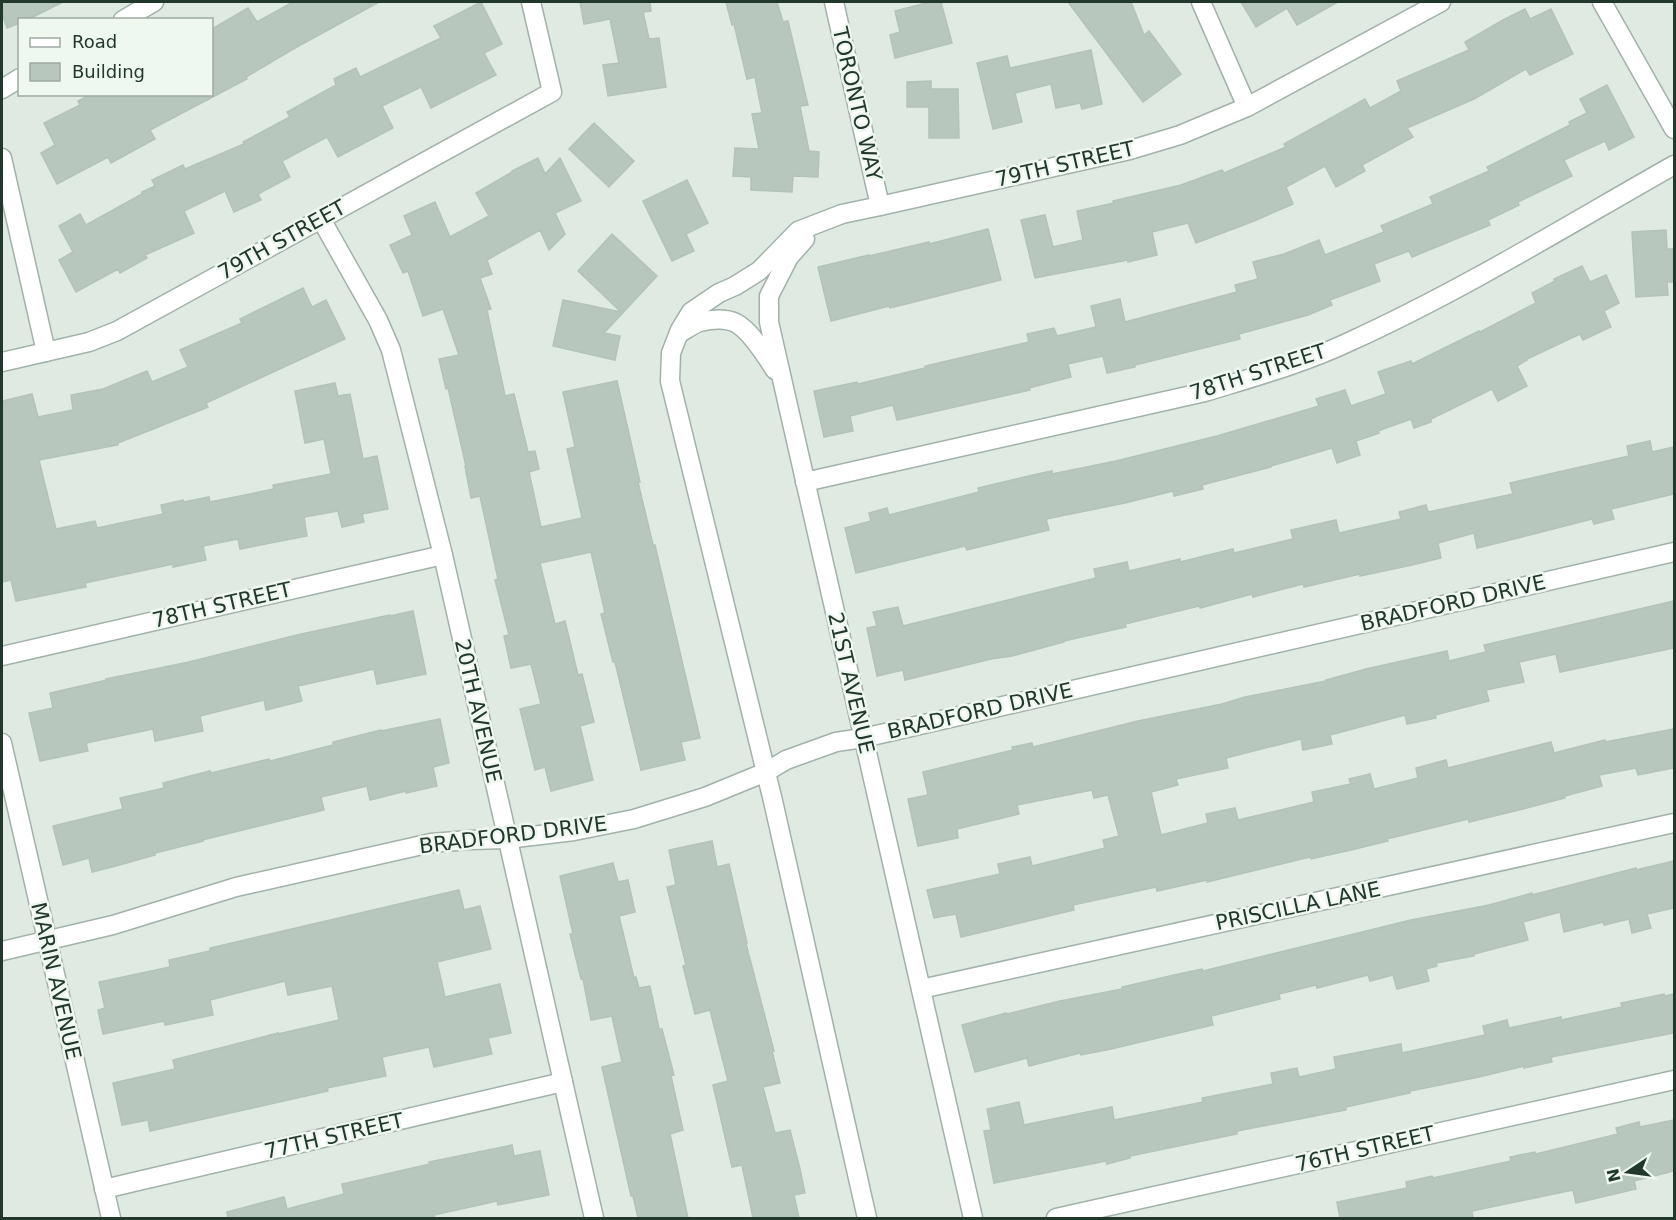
<svg xmlns="http://www.w3.org/2000/svg" width="1676" height="1220" font-family="'DejaVu Sans',sans-serif">
<style>
.building{fill:#b8c7be;stroke:#b2c3b8;stroke-width:1.5}
.lines{fill:none;stroke-linecap:round;stroke-linejoin:round}
.minor-casing{stroke:#a2b1a9;stroke-width:21}
.tertiary-casing{stroke:#a2b1a9;stroke-width:21}
.minor{stroke:#fff;stroke-width:18}
.tertiary{stroke:#fff;stroke-width:18}
.labels{text-anchor:middle;dominant-baseline:central;stroke-width:5;stroke-linejoin:round;paint-order:stroke}
.street-label{font-size:21px;fill:#21392d;stroke:#eff7f1}
</style>
<rect width="100%" height="100%" fill="#dfeae3"/>
<g class="building">
<path d="M2 2H63L27 20H20V23L7 28 2 14Z"/>
<path d="M293 2H379L295 48 246 77 247 79 150 130 155 139 111 163 108 157 57 184 41 153 55 145 44 123 80 105 78 101 91 94H212V29L248 8 257 22Z"/>
<path d="M481 2 502 44 484 53 496 75 431 108 421 87 382 106 393 128 338 157 327 137 282 161 290 177 258 194 261 200 234 212 225 191 184 211 194 233 145 255 147 258 120 273 118 269 76 292 59 260 73 252 59 226 80 214 86 225 142 194V192L155 186 152 180 183 165 185 169 244 144 243 142 290 117 287 112 336 85 334 79 356 68 360 77 441 38 434 26Z"/>
<path d="M580 2H650L651 11 643 12 649 39 659 38 666 87 608 96 603 65 619 63 610 19 584 24Z"/>
<path d="M726 2H777L783 22 788 21 808 105 800 106 809 151 819 152 818 177 793 176 792 192 751 190V177L733 176 735 148 759 149 752 114 762 113 755 77 747 79 734 24 732 25Z"/>
<path d="M930 2H941L952 43 895 58 890 35 900 32 895 11Z"/>
<path d="M1068 2H1131L1144 35 1149 31 1181 74 1143 102Z"/>
<path d="M1241 2H1338L1297 25 1287 8 1256 27Z"/>
<path d="M1525 9 1530 19 1551 9 1573 54 1530 75 1526 69 1474 99 1407 128 1413 137 1362 165 1365 171 1336 187 1325 166 1286 187 1293 204 1254 221 1196 243 1188 223 1152 232 1157 255 1128 262V260L1035 278 1021 220 1045 215 1053 247 1083 240 1077 211 1114 203 1113 201 1181 185 1222 170 1224 173 1286 147 1284 144 1365 99 1370 108 1401 91 1397 81 1469 50 1465 42 1503 20Z"/>
<path d="M1091 50 1102 104 1082 109 1080 103 1056 108 1051 84 1015 93 1022 122 993 129 977 63 1007 56 1010 68Z"/>
<path d="M931 81V89H958L959 138H929V107H907V82Z"/>
<path d="M1607 85 1634 137 1609 150 1605 141 1564 160 1572 176 1518 202 1519 205 1488 220 1490 225 1412 257 1409 251 1374 264 1380 281 1330 300 1332 305 1308 315 1239 334 1240 339 1135 365V367L1107 373 1103 356 1068 364 1071 377 1029 388 1030 390 897 420 893 405 850 416 853 431 824 437 814 391 857 382 858 384 925 368V366L1029 342 1027 334 1054 328 1057 336 1096 327 1091 306 1120 299 1125 322 1237 292 1235 285 1258 279 1253 262 1284 254 1319 240 1325 255 1384 232 1381 226 1433 204 1430 197 1489 171 1487 167 1570 125 1569 122 1587 113 1580 99Z"/>
<path d="M594 123 634 161 609 187 569 149Z"/>
<path d="M538 158 545 174 560 158 581 201 555 213 565 234 549 250 540 230 487 260 492 274 480 278 491 309 487 310 505 396 514 394 528 452 535 451 539 469 529 472 541 527 582 518 567 449 575 447 563 392 617 381 640 482H638L653 545H655L700 738 681 742 685 760 641 770 615 662H613L601 614 605 613 591 552 540 563 555 624 565 621 578 675 582 674 594 722 580 726 593 780 551 791 545 767 535 770 520 709 541 704 531 664 511 668 504 636 509 635 495 580 498 579 480 496 471 498 465 466H466L448 388 446 389 439 359 459 355 443 309 423 316 408 271 403 273 390 245 412 235 404 216 435 202 450 237 489 216 476 193 512 172V171Z"/>
<path d="M687 180 708 223 686 234 694 251 672 261 643 201Z"/>
<path d="M988 229 1001 280 910 303 890 308 889 306 831 321 818 267 869 255V256L929 242V244Z"/>
<path d="M1666 230 1667 249H1674V282H1667L1668 295 1636 297 1632 232Z"/>
<path d="M612 234 657 276 604 333 620 336 615 360 553 346 563 300 621 312 578 271Z"/>
<path d="M1582 266 1590 282 1606 275 1619 303 1604 311 1611 327 1583 340 1580 334 1527 359V360L1517 366 1527 386 1498 401 1492 389 1431 419V422L1414 428 1411 419 1378 431 1379 433 1356 441 1360 455 1337 463 1332 448 1271 466V467L1202 485 1203 489 1174 496 1173 491 1125 503 1046 519 1049 530 967 550 965 546 856 573 845 528 871 521 869 513 887 508 889 515 979 492 978 488 1033 475 1052 471V474L1116 461 1217 436 1319 406 1316 399 1345 390 1351 406 1386 394 1378 372 1411 361 1412 364 1479 331 1480 332 1536 303 1532 293 1555 281 1554 279Z"/>
<path d="M303 288 312 307 326 300 345 339 206 403 208 407 118 443V445L39 460 56 529 95 521 97 528 163 514 161 505 183 500 184 502 209 497 210 502 274 489 273 485 331 474 324 439 305 443 295 391 335 383 338 396 350 394 363 459 377 456 388 509 362 514 364 522 342 527 338 511 304 517 307 536 240 549 238 539 203 546 206 560 173 567V564L85 583 86 587 16 601 11 580 2 582V401L32 394 38 417 73 410 71 395 103 389 147 371 152 382 188 367 180 350 242 323 240 319Z"/>
<path d="M1650 441 1652 452 1674 447V494L1611 509 1614 519 1594 524 1592 519 1506 541 1477 548 1474 533 1438 543 1441 558 1412 565 1360 576V574L1304 587 1303 584 1253 597 1252 594 1200 608 1199 606 1125 624 1126 627 1064 641V642L1012 656 991 659 905 680 903 670 877 676 867 628 877 626 873 612 898 607 903 626 1096 578 1094 569 1127 562 1129 571 1180 559V562L1233 549 1234 553 1293 539 1291 530 1336 520 1339 533 1401 519 1399 512 1426 505 1428 512 1513 494 1510 483 1629 456 1627 446Z"/>
<path d="M1674 601V648L1560 672 1556 654 1519 662 1524 682 1486 690 1489 701 1435 715 1436 718 1407 724 1405 715 1330 735 1332 744 1303 750 1301 739 1226 758 1228 768 1176 779 1178 785 1151 792 1161 835 1208 823 1206 814 1235 808 1238 820 1314 802 1312 792 1351 784 1349 779 1370 774 1374 789 1418 778 1416 768 1446 760 1448 768 1551 742 1554 753 1605 740V742L1674 729V768L1638 775 1636 768 1599 775 1602 786 1565 796V798L1523 809 1469 822 1468 819 1387 839 1388 841 1351 850 1311 859 1310 857 1207 882V880L1157 891 1156 887 1073 905 1074 910 961 937 956 914 934 918 927 890 1000 874 998 864 1030 857 1032 866 1105 848 1103 840 1119 836 1108 795 1094 798 1092 790 1017 805 1019 814 957 829 958 838 918 846 908 799 928 795 923 772 1013 750 1012 747 1032 743 1033 747 1138 721 1222 704 1245 697 1326 681V680L1366 669 1447 651 1449 661 1486 652 1484 645Z"/>
<path d="M413 611 426 674 377 684 374 669 298 686 302 701 266 710 264 700 200 716 203 731 155 741 153 729 86 743 88 751 40 761 29 713 53 708 50 693 107 680 106 679 189 662 297 635 390 615V616Z"/>
<path d="M440 719 449 763 433 767 437 786 406 793V791L370 800 367 786 321 797 324 810 202 840 203 841 155 853V855L116 866 92 872 89 858 63 865 53 826 123 809 120 798 164 788 163 783 210 771 211 773 269 759 270 761 333 745V742L381 730V731Z"/>
<path d="M712 841 717 867 729 864 747 943 746 944 774 1051H772L780 1083 763 1087 775 1133 790 1130 800 1169 805 1193 794 1195 799 1218H753L742 1165 732 1167 713 1085 728 1081 710 1010 695 1014 683 966 686 965 667 887 676 885 669 850Z"/>
<path d="M1674 861V908L1647 914 1651 928 1632 933 1629 919 1604 925 1603 922 1564 932 1560 912 1523 922 1528 940 1474 954V956L1436 963 1437 966 1426 969 1429 981 1397 989 1393 975 1370 981 1368 975 1317 988 1316 985 1279 994 1280 999 1211 1016 1213 1025 1111 1049 1081 1055 1080 1053 1029 1066 1027 1058 975 1072 962 1025 1006 1013 1007 1014 1060 1001 1122 989V987L1174 975 1202 969 1203 971 1411 920 1489 905 1532 893V895L1636 868V870Z"/>
<path d="M613 863 618 882 628 880 635 912 619 916 634 978 636 977 639 988 650 986 659 1029H662L674 1075 671 1076 683 1130 670 1134 688 1218H638L633 1196H631L602 1067 622 1062 612 1016 591 1020 583 979H581L570 934H573L560 876Z"/>
<path d="M459 890 464 910 480 906 491 949 437 962 445 997 500 984 511 1033 488 1038 492 1054 434 1067 429 1047 382 1057 386 1076 327 1088 328 1091 150 1131 148 1120 122 1125 113 1083 175 1069 173 1060 278 1033V1034L339 1020 332 986 288 995 285 981 210 1000 213 1015 165 1025 164 1021 103 1034 98 1010 105 1008 99 982 170 967 169 960 210 951V948Z"/>
<path d="M1664 994 1665 996 1674 994V1033L1551 1057 1552 1062 1524 1068V1066L1479 1077 1410 1091V1093L1346 1107V1110L1237 1131V1134L1130 1156V1158L1107 1164 1106 1161 994 1183 984 1131 991 1130 987 1109 1019 1102 1024 1125 1112 1107 1114 1120 1203 1102 1202 1098 1273 1084 1271 1073 1297 1068 1299 1077 1336 1069 1334 1057 1401 1044 1402 1053 1485 1035 1483 1026 1507 1020 1509 1028 1561 1017V1020L1622 1007 1621 1003Z"/>
<path d="M1674 1120V1171L1634 1181 1636 1189 1576 1203 1573 1190 1472 1211 1473 1218H1340L1337 1202 1407 1188 1406 1182 1432 1176 1433 1178 1511 1161 1510 1157 1535 1152 1536 1154 1618 1134 1616 1128 1639 1122 1640 1127Z"/>
<path d="M512 1145 514 1156 540 1151 549 1195 498 1205 497 1201 434 1215 435 1218H228L227 1212 284 1197 287 1209 344 1194 342 1184 430 1164 429 1162Z"/>
</g>
<g class="lines">
<defs>
<g id="minor">
<path d="M834 2 880 206 1130 150 1180 135 1247 107 1441 2"/>
<path d="M1201 2 1247 107"/>
<path d="M1602 2 1674 129"/>
<path d="M123 20 154 2"/>
<path d="M2 89 20 78"/>
<path d="M2 158 46 352"/>
<path d="M321 219 378 320 391 350 443 555 594 1218"/>
<path d="M2 362 89 342 117 331 552 92 531 2"/>
<path d="M805 482 1205 392C1254 377 1305 363 1351 341 1463 290 1568 225 1674 165"/>
<path d="M2 656 443 555"/>
<path d="M2 743 111 1218"/>
<path d="M2 951 113 925 236 887 431 843 469 840 507 839 574 831 634 819 705 797 766 772 786 760 836 742 863 738 1674 552"/>
<path d="M921 989 1674 823"/>
<path d="M104 1189 563 1082"/>
<path d="M1056 1218 1674 1080"/>
</g>
<g id="tertiary">
<path d="M805 239 789 257 769 296V322L973 1218"/>
<path d="M679 333C686 330 693 324 700 322 711 319 726 318 736 323 751 331 766 356 775 370"/>
<path d="M867 1218 773 801 670 381 671 353 680 330 691 312 719 293 735 286 759 271 798 231 842 214 880 206"/>
</g>
</defs>
<use href="#minor" class="minor-casing"/>
<use href="#tertiary" class="tertiary-casing"/>
<use href="#minor" class="minor"/>
<use href="#tertiary" class="tertiary"/>
</g>
<g class="labels">
<g class="street-label">
<text transform="translate(857 104) rotate(77)">TORONTO WAY</text>
<text transform="translate(1065 164) rotate(-13)">79TH STREET</text>
<text transform="translate(282 240) rotate(-29)">79TH STREET</text>
<text transform="translate(1258 372) rotate(-18)">78TH STREET</text>
<text transform="translate(1453 603) rotate(-13)">BRADFORD DRIVE</text>
<text transform="translate(222 605) rotate(-13)">78TH STREET</text>
<text transform="translate(851 683) rotate(77)">21ST AVENUE</text>
<text transform="translate(478 711) rotate(77)">20TH AVENUE</text>
<text transform="translate(980 711) rotate(-13)">BRADFORD DRIVE</text>
<text transform="translate(513 835) rotate(-7)">BRADFORD DRIVE</text>
<text transform="translate(1298 906) rotate(-12)">PRISCILLA LANE</text>
<text transform="translate(56 981) rotate(77)">MARIN AVENUE</text>
<text transform="translate(334 1136) rotate(-13)">77TH STREET</text>
<text transform="translate(1365 1149) rotate(-13)">76TH STREET</text>
</g>
</g>
<rect width="1676" height="1220" fill="none" stroke="#21392d" stroke-width="6"/>
<rect x="18" y="18" width="195" height="78" fill="#eff7f1" stroke="#9daba3" stroke-width="1.5"/>
<rect x="30" y="38" width="30" height="9" fill="#ffffff" stroke="#9daba3" stroke-width="1.5"/>
<text x="72" y="48" font-size="18" fill="#21392d">Road</text>
<rect x="30" y="63" width="30" height="18" fill="#b8c7be" stroke="#9daba3" stroke-width="1.5"/>
<text x="72" y="78" font-size="18" fill="#21392d">Building</text>
<g transform="translate(1628 1172) rotate(257)" stroke="#eff7f1" stroke-width="4.5" paint-order="stroke">
<path d="M0-4.5L10 22L0 15L-10 22Z" fill="#21392d"/>
<text y="-9" font-size="16" font-weight="bold" text-anchor="middle" fill="#21392d">N</text>
</g>
</svg>
